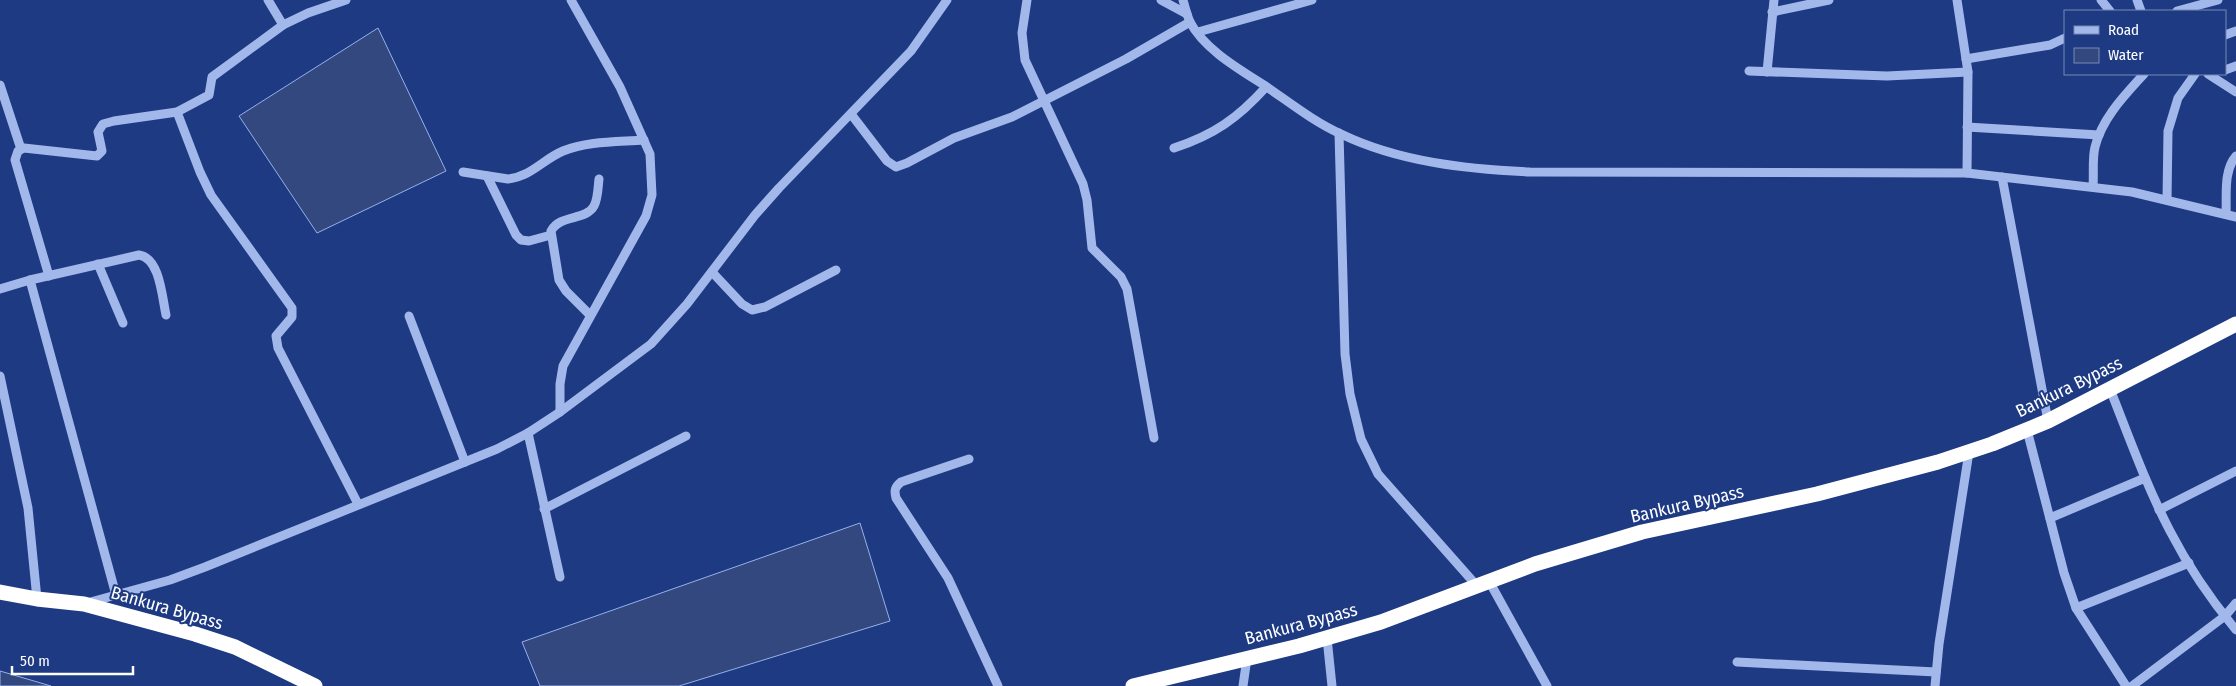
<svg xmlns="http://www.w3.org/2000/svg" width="2236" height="686" font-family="'Fira Sans Condensed',sans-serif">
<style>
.water{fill:#32487e;stroke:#96b1ec}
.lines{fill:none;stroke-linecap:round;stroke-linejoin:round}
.minor{stroke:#a3b8ea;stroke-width:9}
.highway{stroke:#fff;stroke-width:15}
.labels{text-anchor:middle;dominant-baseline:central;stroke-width:4;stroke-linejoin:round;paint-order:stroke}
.street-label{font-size:18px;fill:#fff;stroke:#1d3a83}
</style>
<rect width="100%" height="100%" fill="#1d3a83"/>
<g class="water">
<path d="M378 28 446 171 317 233 239 116Z"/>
<path d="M860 523 890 621 679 686H540L522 642Z"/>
<path d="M0 671 51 686H0Z"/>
</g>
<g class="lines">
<g class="minor">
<path d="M268 0 283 25"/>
<path d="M1027 0 1022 33 1025 60 1083 184 1087 200 1092 248 1121 277 1127 289 1154 438"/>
<path d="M1161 0 1187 14"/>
<path d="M1183 0C1185 7 1187 15 1190 22 1204 49 1239 69 1264 85 1289 102 1314 122 1341 134 1399 162 1466 169 1530 172L1967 173 2132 192 2236 217"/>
<path d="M1957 0 1968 72 1967 173"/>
<path d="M2101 0 2110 11"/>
<path d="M2137 0 2141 11"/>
<path d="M2177 11 2218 0"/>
<path d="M1772 12 1829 0"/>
<path d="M1198 32 1312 0"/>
<path d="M2225 35 2236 31"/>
<path d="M1966 59 2050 45 2065 38"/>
<path d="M2225 70 2236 66"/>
<path d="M1749 71 1887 76 1968 72"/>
<path d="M1767 72 1774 0"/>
<path d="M2208 74 2236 92"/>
<path d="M0 85 21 149"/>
<path d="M177 112 200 172 211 195 292 308V317L276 336 278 348 358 504"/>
<path d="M851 114 887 161 896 167 907 163 954 138 1012 117 1126 59 1190 22"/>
<path d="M1967 127 2099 135"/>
<path d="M1339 133 1345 354 1350 394 1361 439 1378 474 1477 586"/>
<path d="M1174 148C1214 135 1238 118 1266 87"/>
<path d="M463 172 508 179C532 176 542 160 563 151 587 141 618 142 644 140"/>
<path d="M487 176 516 235 521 240 529 241 551 235"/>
<path d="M2002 177 2048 421"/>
<path d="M2093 186C2094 174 2092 159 2095 147 2102 118 2125 95 2144 74"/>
<path d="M2167 200 2168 131 2178 98 2195 74"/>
<path d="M2226 214C2227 196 2223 171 2236 156"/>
<path d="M98 264 123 323"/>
<path d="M712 272 742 304 752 310 765 307 836 270"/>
<path d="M49 276 15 160 18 151 24 148 97 156 102 151 98 132 103 124 114 121 177 112 209 95 212 77 283 25 308 13 346 0"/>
<path d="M30 280 139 255C160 258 162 297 166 315"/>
<path d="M0 289 30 280 116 595"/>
<path d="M590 315 566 291 559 280 551 231C560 214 586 221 594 206 598 199 598 187 599 179"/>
<path d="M409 316 465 462"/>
<path d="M0 376 28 508 37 599"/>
<path d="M2110 389C2129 437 2146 485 2170 531 2187 564 2212 601 2236 630"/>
<path d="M560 412V384L563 366 646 216 652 195 650 154 620 87 571 0"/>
<path d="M2027 430 2064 573 2076 608 2126 686"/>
<path d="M528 433 560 577"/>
<path d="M969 459 901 482C895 487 894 490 896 498L948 578 998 686"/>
<path d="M544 509 686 436"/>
<path d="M2159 510 2236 471"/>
<path d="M2050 518 2145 478"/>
<path d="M1489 581 1547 686"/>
<path d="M87 603 170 580 205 567 497 449 528 433 560 412 651 344 687 304 755 215 779 188 911 51 947 0"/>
<path d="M2076 608 2189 563"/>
<path d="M1327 638 1332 686"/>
<path d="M1737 662 1936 672"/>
<path d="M1243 686 1247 658"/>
<path d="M1935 686 1939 644 1969 452"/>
<path d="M2132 686 2225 616 2236 603"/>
</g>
<g class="highway">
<path d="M0 592 37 599 84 604 195 634 235 647 315 686"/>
<path d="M1133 686 1299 646 1381 622 1535 564 1642 532 1817 494 1938 462 1992 444 2048 421 2236 324"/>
</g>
</g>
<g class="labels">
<g class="street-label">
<text transform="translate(2069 387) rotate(-26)">Bankura Bypass</text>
<text transform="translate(1687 504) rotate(-13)">Bankura Bypass</text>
<text transform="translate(167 608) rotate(16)">Bankura Bypass</text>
<text transform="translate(1301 624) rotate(-15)">Bankura Bypass</text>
</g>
</g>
<rect x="2064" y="10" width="162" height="65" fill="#1d3a83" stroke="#7789b5"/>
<rect x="2074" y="26" width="25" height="8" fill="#a3b8ea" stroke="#7789b5"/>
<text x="2108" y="35" font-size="15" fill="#ffffff">Road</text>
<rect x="2074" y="48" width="25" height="15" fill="#32487e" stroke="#7789b5"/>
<text x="2108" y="60" font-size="15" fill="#ffffff">Water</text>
<path d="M12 666v8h121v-8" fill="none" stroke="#ffffff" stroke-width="2.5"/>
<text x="20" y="666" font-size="15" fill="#ffffff" stroke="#1d3a83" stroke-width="4" paint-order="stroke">50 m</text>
</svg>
